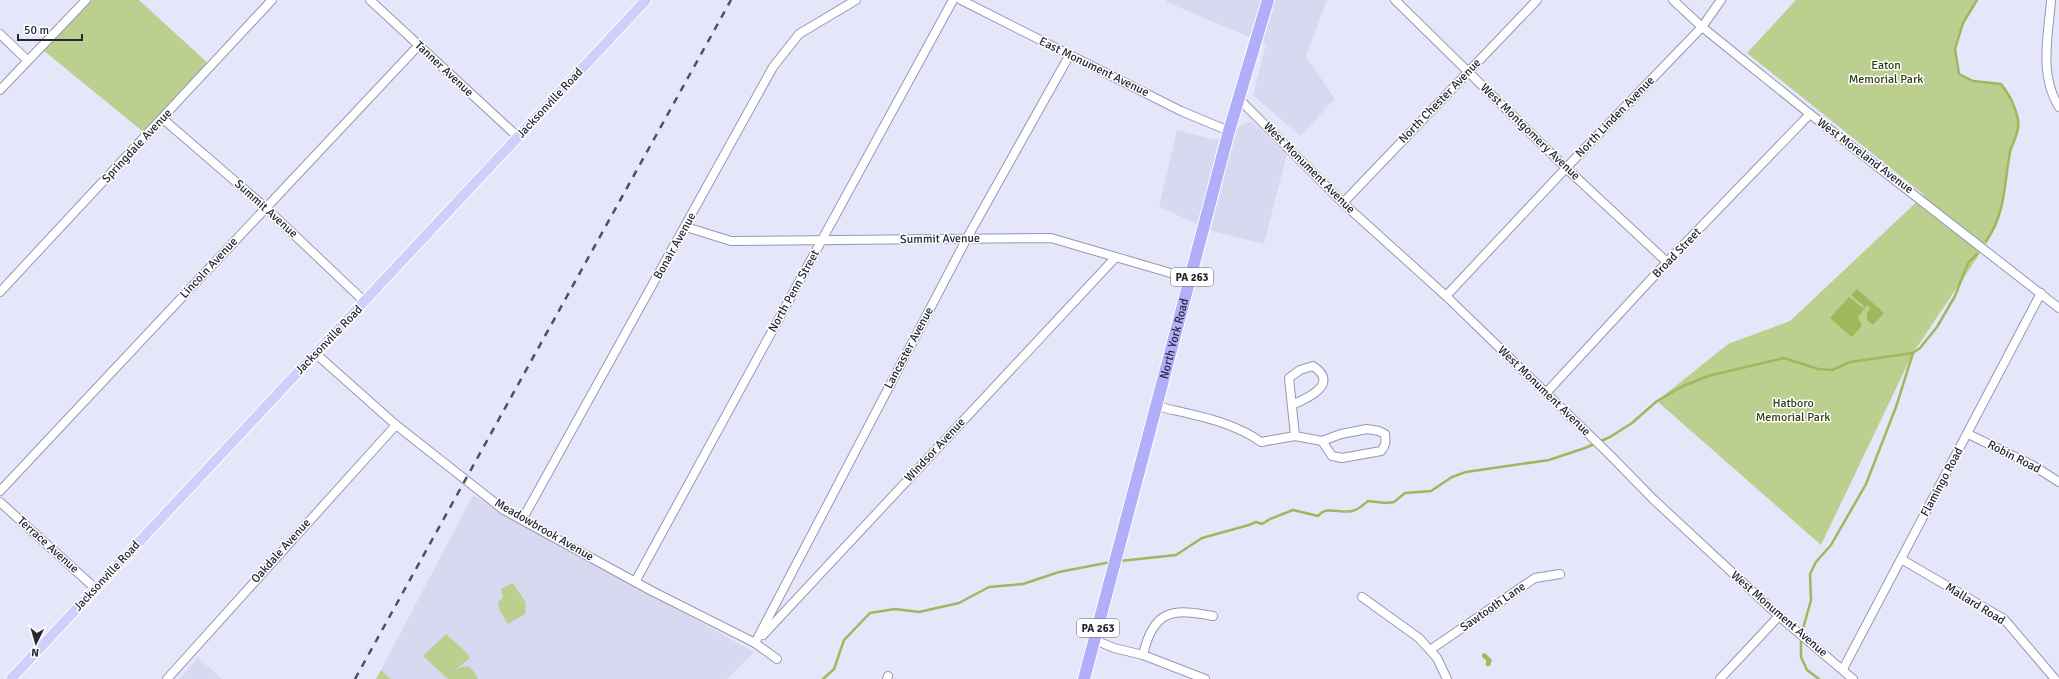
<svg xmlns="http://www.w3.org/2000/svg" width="2059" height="679" font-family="Signika,sans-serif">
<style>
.built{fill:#d8d8f0}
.green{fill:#bbcf8f}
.water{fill:#9eb85c}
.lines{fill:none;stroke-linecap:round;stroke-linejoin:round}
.stream{stroke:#9eb85c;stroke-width:2.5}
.minor-casing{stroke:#9797b6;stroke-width:10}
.major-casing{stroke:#fff;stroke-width:12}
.highway-casing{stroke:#fff;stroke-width:14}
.minor{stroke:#fff;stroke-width:8}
.major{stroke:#d0cffc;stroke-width:10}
.highway{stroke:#b1affa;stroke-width:12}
.rail{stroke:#4f4f5d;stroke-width:2.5;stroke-dasharray:7 7;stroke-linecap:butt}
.labels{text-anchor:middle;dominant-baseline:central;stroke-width:3;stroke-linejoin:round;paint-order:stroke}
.shield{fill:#fff;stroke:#686870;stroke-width:1}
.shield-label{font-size:11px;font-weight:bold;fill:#272733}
.park-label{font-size:12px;fill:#303a14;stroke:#fff}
.street-label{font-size:12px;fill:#272733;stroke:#fff}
</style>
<rect width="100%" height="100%" fill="#e6e6fb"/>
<g class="built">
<path d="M1167 0H1327L1306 56 1335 99 1300 136 1253 95 1266 44 1166 2Z"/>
<path d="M1251 121 1287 154 1264 244 1213 231 1159 207 1177 130 1214 140Z"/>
<path d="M473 495 754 652 727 679H391L381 670Z"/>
<path d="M198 658 222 679H179Z"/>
</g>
<g class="green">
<path d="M91 0H139L211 66 147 135 43 50Z"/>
<path d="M1796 0H1977L1963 23 1955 49 1959 74 1973 81 2001 84 2011 96 2018 121 2017 135 2010 151 2005 193 1994 230 1987 243 1913 353 1821 545 1657 401 1728 344 1790 321 1924 195 1747 53Z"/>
<path d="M513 583 526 603 525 614 508 624 499 609 498 602 503 598 501 589Z"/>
<path d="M446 634 465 651 470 658 454 671C467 663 472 666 478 679H448L423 656Z"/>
<path d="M381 670 391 679H376Z"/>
</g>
<g class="water">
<path d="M1857 289 1884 313 1873 325 1867 320V313L1871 308 1867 305 1858 317 1862 326 1852 337 1830 318 1849 297 1863 308 1864 306 1851 295Z"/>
<path d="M1485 653 1492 660 1490 666H1486V660L1482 657V654Z"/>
</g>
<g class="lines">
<g class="stream">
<path d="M1977 0 1963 23 1955 49 1959 74 1973 81 2001 84C2010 95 2015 105 2018 119 2020 132 2013 141 2010 152 2004 183 2006 214 1986 241"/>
<path d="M1120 561 1176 555 1202 538 1249 525 1256 522 1262 524 1270 519 1293 510 1318 516C1327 505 1340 514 1352 511 1358 510 1363 505 1368 501L1386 503 1394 502 1405 493 1431 491 1452 477 1466 472 1549 460 1585 448 1610 437 1632 423 1657 401 1683 386 1708 376 1784 358 1818 369 1832 370 1850 362 1913 353 1920 348 1937 327 1955 296 1968 263 1977 254"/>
<path d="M823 679 834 669 844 640 870 613 895 609 919 612 959 603 989 587 1023 584 1059 572 1111 562"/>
<path d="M1819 679 1807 670 1801 657V636L1811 600 1810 574 1816 562 1831 545 1866 484 1896 407 1913 353"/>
</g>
<defs>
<g id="minor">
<path d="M370 0 518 137"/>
<path d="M961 0 1181 111 1229 131"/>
<path d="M1395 0 1566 168 1667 262"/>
<path d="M1673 0 1702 27 1810 114 2059 308"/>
<path d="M2051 1C2048 36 2039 76 2059 107"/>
<path d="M0 34 27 60"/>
<path d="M0 90 86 0"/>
<path d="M1239 99 1343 203 1446 296 1609 454 1653 499 1779 616 1853 679"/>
<path d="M163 119 265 207 365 302"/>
<path d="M1343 203 1537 0"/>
<path d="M686 227 731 241 1051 238 1191 279"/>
<path d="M0 292 272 0"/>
<path d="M1446 296 1566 168 1702 27 1721 0"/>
<path d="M315 353 396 425 504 510 650 590 755 643 777 659"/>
<path d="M1546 393 1667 262 1810 114"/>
<path d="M1292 405C1308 398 1340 384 1313 366L1300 370 1289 378 1295 436"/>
<path d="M1156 406C1192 415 1230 420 1261 442L1295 436 1322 441 1341 434 1367 429 1379 431 1385 434C1386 442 1386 445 1381 451L1342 458 1332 456 1322 441"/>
<path d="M1968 434 2034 466 2059 482"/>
<path d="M0 491 418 46"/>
<path d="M0 502 96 589"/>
<path d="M522 520 773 67 799 34 856 0"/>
<path d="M1901 559 2004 619 2055 679"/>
<path d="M635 582 953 0"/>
<path d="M1362 597 1419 638 1437 658 1447 679"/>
<path d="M763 635 1115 258"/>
<path d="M1095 640 1114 648 1143 655 1205 679"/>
<path d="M755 643 967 238 1069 56"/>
<path d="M1430 650 1535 578 1560 574"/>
<path d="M1143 655C1153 610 1172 608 1213 616"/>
<path d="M1843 669 2041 293"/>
<path d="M167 679 396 425"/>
<path d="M887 679 888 676"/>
<path d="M1720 679 1779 616"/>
</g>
<path id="major" d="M11 679 646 0"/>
<g id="highway">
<path id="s1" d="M1084 679 1229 131 1268 0"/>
</g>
</defs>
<use href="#minor" class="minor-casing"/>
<use href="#major" class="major-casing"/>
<use href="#highway" class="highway-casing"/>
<use href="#minor" class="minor"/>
<use href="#major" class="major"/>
<use href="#highway" class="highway"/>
<path class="rail" d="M355 679 731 0"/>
</g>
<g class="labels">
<g class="shield">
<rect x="1171" y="268" width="42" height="18" rx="3"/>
<rect x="1077" y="619" width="42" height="18" rx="3"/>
</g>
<g class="shield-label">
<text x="1192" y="277">PA 263</text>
<text x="1098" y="628">PA 263</text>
</g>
<g class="park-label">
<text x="1886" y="65">Eaton<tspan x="1886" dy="14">Memorial Park</tspan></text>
<text x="1793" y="403">Hatboro<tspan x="1793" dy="14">Memorial Park</tspan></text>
</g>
<g class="street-label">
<text transform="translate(1094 67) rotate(26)">East Monument Avenue</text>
<text transform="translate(444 69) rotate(43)">Tanner Avenue</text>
<text transform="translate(1440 101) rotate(-46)">North Chester Avenue</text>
<text transform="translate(550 103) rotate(-47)">Jacksonville Road</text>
<text transform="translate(1615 117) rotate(-46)">North Linden Avenue</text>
<text transform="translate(1530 132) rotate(44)">West Montgomery Avenue</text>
<text transform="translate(137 146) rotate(-47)">Springdale Avenue</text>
<text transform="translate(1865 156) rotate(37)">West Moreland Avenue</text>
<text transform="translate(1309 168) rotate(45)">West Monument Avenue</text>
<text transform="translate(266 209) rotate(42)">Summit Avenue</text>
<text transform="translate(940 239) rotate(-1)">Summit Avenue</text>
<text transform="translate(675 246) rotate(-61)">Bonair Avenue</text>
<text transform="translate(1677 253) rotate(-46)">Broad Street</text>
<text transform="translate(209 268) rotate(-47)">Lincoln Avenue</text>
<text transform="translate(794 291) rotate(-61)">North Penn Street</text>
<text stroke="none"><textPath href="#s1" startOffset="352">North York Road</textPath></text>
<text transform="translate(329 340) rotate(-46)">Jacksonville Road</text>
<text transform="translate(909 348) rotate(-62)">Lancaster Avenue</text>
<text transform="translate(1544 391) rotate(44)">West Monument Avenue</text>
<text transform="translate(935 450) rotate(-47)">Windsor Avenue</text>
<text transform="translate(2014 457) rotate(27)">Robin Road</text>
<text transform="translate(1942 482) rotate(-62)">Flamingo Road</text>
<text transform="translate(544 530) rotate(30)">Meadowbrook Avenue</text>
<text transform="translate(48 545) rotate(42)">Terrace Avenue</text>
<text transform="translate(281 551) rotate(-48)">Oakdale Avenue</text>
<text transform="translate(107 576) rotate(-47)">Jacksonville Road</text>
<text transform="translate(1975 604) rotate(32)">Mallard Road</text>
<text transform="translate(1493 607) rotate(-35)">Sawtooth Lane</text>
<text transform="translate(1779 614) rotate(41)">West Monument Avenue</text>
</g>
</g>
<g transform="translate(36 643) rotate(185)" stroke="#ffffff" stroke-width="3" paint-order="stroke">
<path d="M0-3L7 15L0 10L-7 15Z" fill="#272733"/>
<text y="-6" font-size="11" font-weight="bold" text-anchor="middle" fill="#272733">N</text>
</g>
<path d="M18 34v6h64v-6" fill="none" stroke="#272733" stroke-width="2"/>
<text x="24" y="34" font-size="12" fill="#272733" stroke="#ffffff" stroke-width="3" paint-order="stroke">50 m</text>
</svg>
